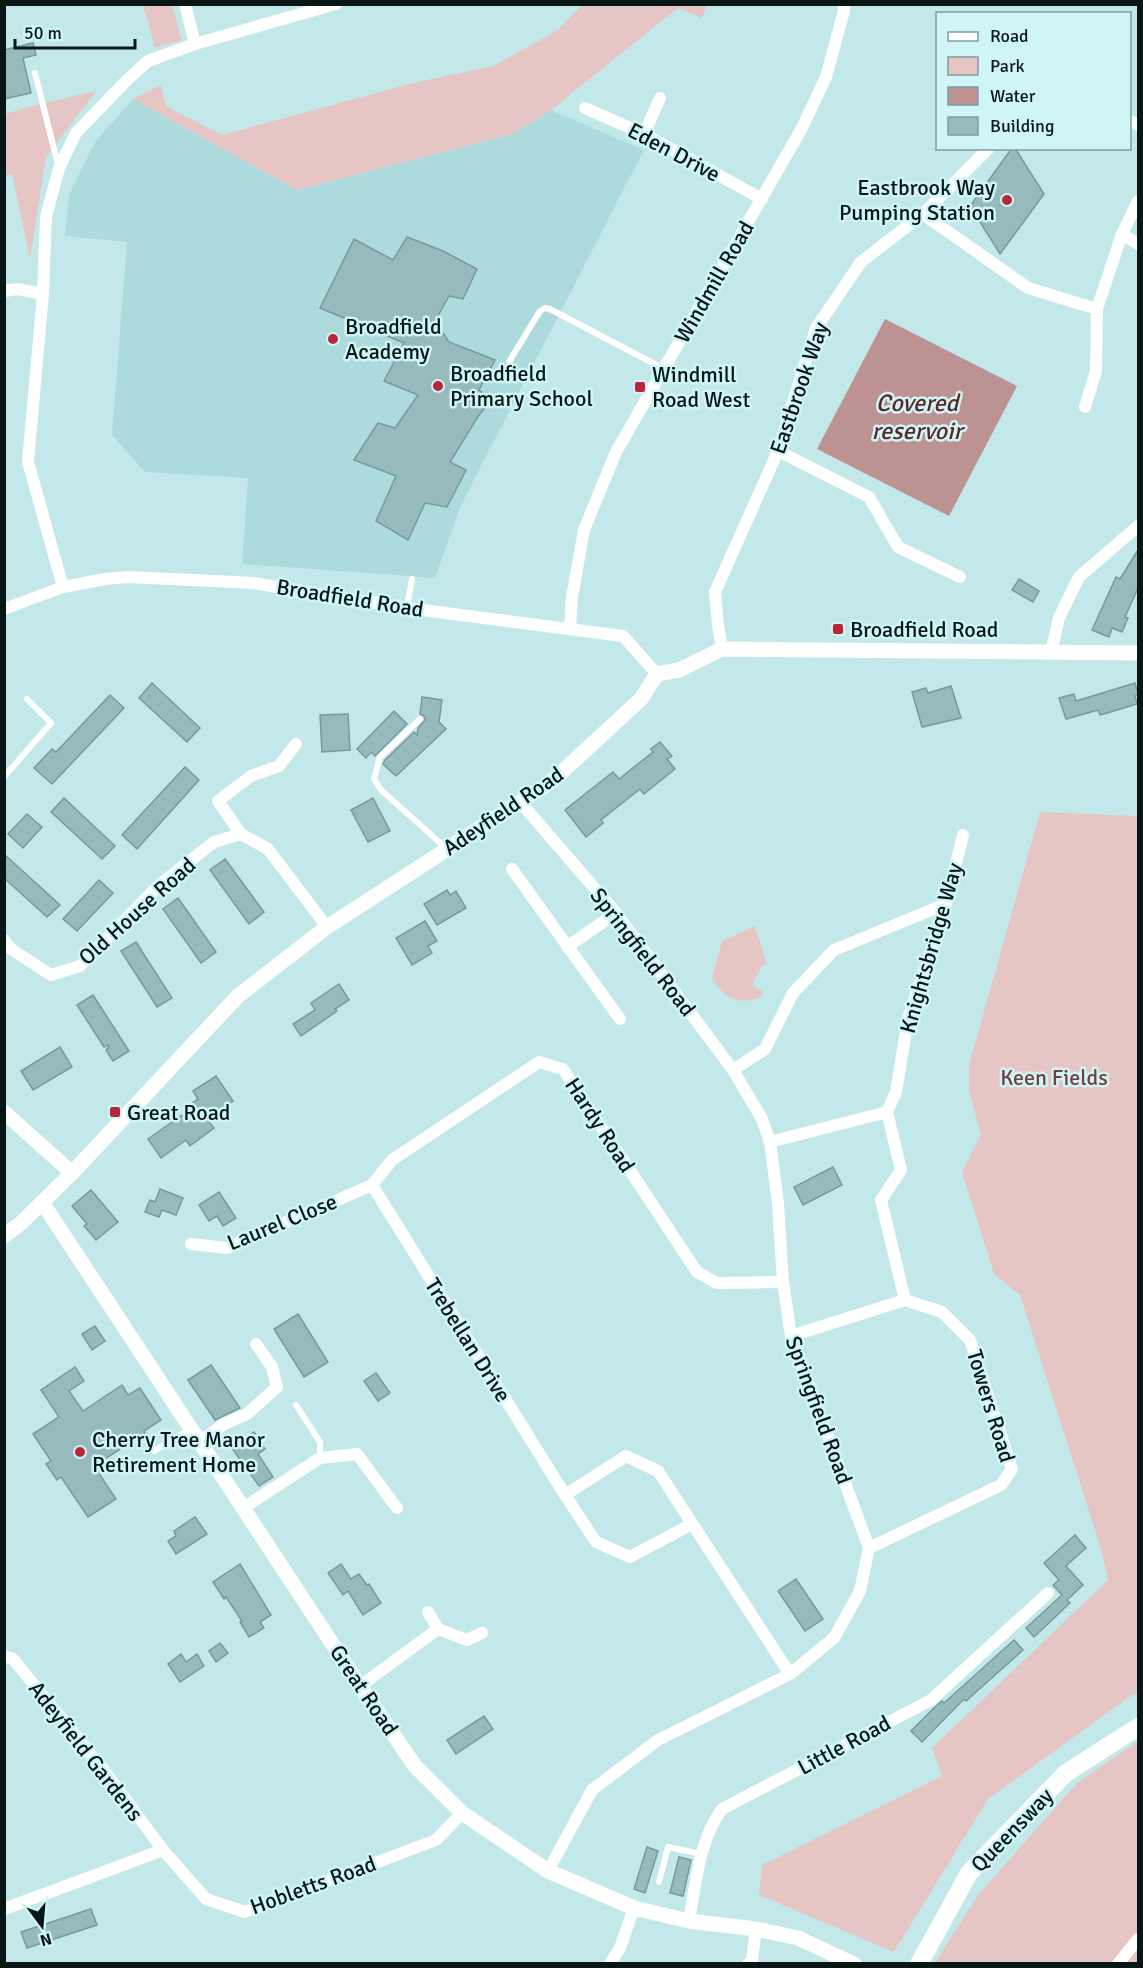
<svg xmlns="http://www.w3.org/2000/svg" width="1143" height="1968" font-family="Signika,sans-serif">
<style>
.built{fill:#addbdd}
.green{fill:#e5c6c5}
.water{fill:#bc9392}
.building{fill:#97babc;stroke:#789a9c;stroke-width:1.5}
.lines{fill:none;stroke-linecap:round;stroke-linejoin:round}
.service{stroke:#fff;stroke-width:6}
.minor{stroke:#fff;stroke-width:12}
.tertiary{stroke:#fff;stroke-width:15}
.secondary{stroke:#fff;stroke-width:18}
.poi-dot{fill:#b82638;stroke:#d0f5f7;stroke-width:2}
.labels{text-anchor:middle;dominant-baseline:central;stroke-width:5;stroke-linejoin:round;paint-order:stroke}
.street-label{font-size:22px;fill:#081616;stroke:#d0f5f7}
.poi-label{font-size:22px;fill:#081616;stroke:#d0f5f7;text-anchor:start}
.park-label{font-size:22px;fill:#763e3e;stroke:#d0f5f7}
.water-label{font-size:24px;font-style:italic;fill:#5c2628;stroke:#d0f5f7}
</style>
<rect width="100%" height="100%" fill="#c3e8ea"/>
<path class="built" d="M133 99 297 190 512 134 551 110 644 150 461 505 435 578 242 564 248 478 145 472 112 435 127 242 65 236 69 195 95 142Z"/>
<g class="green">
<path d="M143 5H172L182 40 155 48Z"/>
<path d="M582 5H707L702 18 678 8 551 110 512 134 297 190 133 99 161 85 166 106 222 135 413 83 493 66 558 30Z"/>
<path d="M96 91 46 157 30 259 12 174 5 176V114L39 104Z"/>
<path d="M1040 812 1138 816V1693L1132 1695 988 1799 894 1952 759 1895 762 1865 942 1776 932 1748 1108 1580 1102 1552 1020 1295 994 1274 962 1172 981 1135 969 1091V1065Z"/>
<path d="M755 926 767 964 761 968 752 985 762 991 763 996C741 1006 724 1000 712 978L722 941Z"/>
<path d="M1138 1741V1963L934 1964 978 1895 1077 1783Z"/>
</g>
<path class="water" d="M885 319 1017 386 949 516 817 449Z"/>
<g class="building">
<path d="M33 43 36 55 23 58 31 93 4 99V50Z"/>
<path d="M1012 148H1015L1044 194 1000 254 970 206Z"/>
<path d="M407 237 443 251 477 269 463 299 449 296 435 321 449 342 495 360 479 390 492 399 477 418 450 462 466 470 447 507 425 503 408 540 376 521 396 476 354 460 378 423 395 428 418 395 384 381 404 343 320 308 354 239 393 260Z"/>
<path d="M1138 550V588L1125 617 1128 618 1122 632 1112 628 1109 637 1092 630 1116 577 1120 579Z"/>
<path d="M1019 579 1039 591 1033 602 1012 590Z"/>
<path d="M152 683 200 728 187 742 139 698Z"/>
<path d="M1135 683 1138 694 1135 696 1137 704 1100 715 1098 710 1066 719 1059 698 1074 694 1076 701Z"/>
<path d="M951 686 961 718 922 727 912 692 926 688 928 693Z"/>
<path d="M110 695 124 708 52 784 34 768 52 749 56 752Z"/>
<path d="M422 697 442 700 439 722 446 729 396 776 383 764 385 760 414 732 417 735 418 728 425 720 424 716 420 714Z"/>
<path d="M394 711 407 724 375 756 371 752 366 758 357 749Z"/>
<path d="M348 714 350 750 322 752 320 715Z"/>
<path d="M660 742 672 756 667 759 675 769 644 794 640 789 601 820 603 823 586 837 565 810 613 772 619 779 653 752 651 749Z"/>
<path d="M185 767 199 780 137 849 122 835Z"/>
<path d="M64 798 115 846 102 859 51 812Z"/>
<path d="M373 798 390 831 368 842 351 810Z"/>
<path d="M27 814 42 827 23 848 8 834Z"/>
<path d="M4 854 60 905 47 917 4 878Z"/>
<path d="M225 859 264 912 249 924 210 870Z"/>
<path d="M99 880 113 893 77 931 63 919Z"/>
<path d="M447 890 450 895 456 891 466 908 437 925 424 904Z"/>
<path d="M178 898 216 952 201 963 163 909Z"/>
<path d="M425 921 437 941 428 946 432 953 412 965 396 938Z"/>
<path d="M136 942 172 998 157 1007 121 951Z"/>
<path d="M339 984 349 1000 335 1009 337 1011 301 1036 293 1024 315 1010 311 1003Z"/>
<path d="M93 995 129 1051 113 1061 106 1050 109 1047 108 1045 104 1047 77 1005Z"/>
<path d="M60 1047 72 1067 33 1090 21 1071Z"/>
<path d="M216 1076 233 1101 207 1119 214 1128 190 1146 186 1140 161 1158 148 1139 188 1111 185 1108 198 1099 193 1091Z"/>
<path d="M833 1167 842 1185 803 1205 794 1187Z"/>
<path d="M160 1189 183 1198 176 1215 162 1210 159 1217 145 1212 150 1200 155 1202Z"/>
<path d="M91 1190 118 1222 96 1240 84 1226 87 1224 72 1206Z"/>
<path d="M219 1192 236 1218 223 1226 217 1216 209 1221 199 1205Z"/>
<path d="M298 1314 328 1362 304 1377 274 1329Z"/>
<path d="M95 1326 105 1341 92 1350 82 1334Z"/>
<path d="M211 1365 240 1408 215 1420 188 1380Z"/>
<path d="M75 1367 84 1381 69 1391 83 1411 122 1385 128 1395 140 1388 161 1420 144 1431 145 1433 94 1466 116 1499 88 1517 61 1477 57 1480 46 1464 51 1461 33 1434 59 1417 41 1390Z"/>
<path d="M376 1373 390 1393 378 1401 364 1381Z"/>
<path d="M254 1432 265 1449 258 1454 273 1477 259 1486 231 1447Z"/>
<path d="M195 1517 207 1534 176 1554 168 1541 176 1536 174 1531Z"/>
<path d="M1075 1535 1086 1548 1066 1566 1083 1585 1067 1600 1070 1603 1034 1637 1026 1628 1062 1595 1053 1585 1059 1580 1044 1563Z"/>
<path d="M240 1564 271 1615 260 1622 264 1628 249 1637 240 1622 242 1621 226 1597 224 1599 213 1582Z"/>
<path d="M341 1564 351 1579 359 1574 367 1585 369 1584 381 1603 363 1615 348 1591 343 1595 328 1573Z"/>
<path d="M796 1579 823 1619 805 1631 778 1591Z"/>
<path d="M1014 1640 1023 1650 966 1701 964 1699 922 1742 911 1731 935 1707 942 1701 944 1703Z"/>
<path d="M220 1643 228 1653 216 1662 209 1651Z"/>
<path d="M181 1654 186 1662 197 1654 204 1666 180 1682 168 1664Z"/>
<path d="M484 1716 493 1729 456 1754 447 1740Z"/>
<path d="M647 1847 658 1851 645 1893 634 1889Z"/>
<path d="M679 1857 691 1860 683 1896 670 1893Z"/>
<path d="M91 1909 97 1925 27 1948 21 1932Z"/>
</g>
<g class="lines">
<g class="service">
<path d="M35 73 58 165"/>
<path d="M509 362 540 311 545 308 550 309 664 369"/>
<path d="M407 608 412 579"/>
<path d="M420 719 380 757 374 779 381 790 447 849"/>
<path d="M4 777 51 723 27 699"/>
<path d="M296 1405 320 1442V1458"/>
<path d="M154 1451 190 1429"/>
<path d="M659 1882 668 1847 701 1854"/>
</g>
<g class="minor">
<path d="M185 4 195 44"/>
<path d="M585 108 644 134 762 199"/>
<path d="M1130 121 1138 125"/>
<path d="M644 134 660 98"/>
<path d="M923 214 1028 288 1097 309"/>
<path d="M1122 234 1138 244"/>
<path d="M4 291 18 289 43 294"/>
<path d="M1085 407 1096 371 1097 309 1122 234 1138 201"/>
<path d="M778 451 869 497 898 547 960 577"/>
<path d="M63 587 28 462 43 294 46 217 59 168 76 133 127 80 148 61 195 44 336 4"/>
<path d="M4 609 63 587 105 579 127 577 214 581 253 583 407 608 623 636 657 674"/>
<path d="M570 629 572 597 584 530 616 452 802 128 826 77 844 11V4"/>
<path d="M722 649 718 625 715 592 778 451 816 328 861 262 923 214 989 148"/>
<path d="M1051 652 1059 618 1079 577 1138 526"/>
<path d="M296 744 279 766 251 776 218 801 241 834 268 849 327 927"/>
<path d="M521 803 616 913 733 1070 762 1119 770 1142 778 1203 783 1282 791 1336 869 1548 860 1591 834 1638 790 1674 658 1740 592 1790 548 1871"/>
<path d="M512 869 620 1019"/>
<path d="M4 940 11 949 51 975 80 966 158 886 214 842 241 834"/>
<path d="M567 947 616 913"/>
<path d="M733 1070 765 1049 793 993 834 950 946 904"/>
<path d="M770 1142 887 1112"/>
<path d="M372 1185 565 1495 596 1542 630 1557 692 1524"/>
<path d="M191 1244 227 1248 372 1185 392 1160 539 1062 563 1069 697 1272 717 1283 783 1282"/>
<path d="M905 1300 881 1200 901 1170 887 1112 896 1092 908 1019 946 904 963 835"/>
<path d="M791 1336 905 1300 942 1312 970 1340 1012 1469 1001 1485 869 1548"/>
<path d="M199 1442 224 1424 247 1414 277 1387 272 1367 256 1344"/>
<path d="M565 1495 626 1456 658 1471 790 1674"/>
<path d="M243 1508 320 1458 357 1454 397 1508"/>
<path d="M428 1612 438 1629 467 1640 482 1633"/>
<path d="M4 1656 13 1659 103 1769 163 1850"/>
<path d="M360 1686 438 1629"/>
<path d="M4 1909 163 1850 206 1899 245 1912 436 1840 462 1813"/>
<path d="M689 1921C696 1883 699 1840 722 1809L931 1700 1048 1593"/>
<path d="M610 1964 620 1948 634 1908"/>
<path d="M748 1964 752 1960 756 1929"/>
<path d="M1118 1964 1138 1939"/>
</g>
<g class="tertiary">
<path d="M4 1112 72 1173"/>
<path d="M42 1202 360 1686 415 1766 462 1813 548 1871 634 1908 689 1921 756 1929 798 1938 854 1964"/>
<path d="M4 1236 20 1224 72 1173 238 996 327 927 551 782 641 699 657 674 679 670 722 649 1138 653"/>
</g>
<path class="secondary" d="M919 1964 969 1873 1066 1773 1138 1727"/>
</g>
<g class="poi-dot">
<circle cx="1007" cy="200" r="6"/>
<circle cx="333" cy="339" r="6"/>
<circle cx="438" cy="386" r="6"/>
<rect x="634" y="381" width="12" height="12" rx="3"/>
<rect x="832" y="623" width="12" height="12" rx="3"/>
<rect x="109" y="1106" width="12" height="12" rx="3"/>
<circle cx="80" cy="1452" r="6"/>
</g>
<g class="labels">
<g class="street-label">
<text transform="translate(674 152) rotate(28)">Eden Drive</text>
<text transform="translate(714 282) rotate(-60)">Windmill Road</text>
<text transform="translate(799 388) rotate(-71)">Eastbrook Way</text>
<text transform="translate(350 598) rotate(9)">Broadfield Road</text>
<text transform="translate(503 811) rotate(-34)">Adeyfield Road</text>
<text transform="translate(137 911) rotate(-42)">Old House Road</text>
<text transform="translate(931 948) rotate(-74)">Knightsbridge Way</text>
<text transform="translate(643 952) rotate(52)">Springfield Road</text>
<text transform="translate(600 1125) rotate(57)">Hardy Road</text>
<text transform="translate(282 1222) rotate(-22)">Laurel Close</text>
<text transform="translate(468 1340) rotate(58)">Trebellan Drive</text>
<text transform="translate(991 1406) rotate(73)">Towers Road</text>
<text transform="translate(819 1410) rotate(70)">Springfield Road</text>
<text transform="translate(364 1690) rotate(56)">Great Road</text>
<text transform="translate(844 1745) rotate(-28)">Little Road</text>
<text transform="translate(86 1751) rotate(52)">Adeyfield Gardens</text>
<text transform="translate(1012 1830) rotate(-46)">Queensway</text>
<text transform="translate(313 1885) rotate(-20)">Hobletts Road</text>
</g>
<g class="poi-label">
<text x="995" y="187" text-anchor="end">Eastbrook Way<tspan x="995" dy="25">Pumping Station</tspan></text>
<text x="345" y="326">Broadfield<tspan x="345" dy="25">Academy</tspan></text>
<text x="450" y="373">Broadfield<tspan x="450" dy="25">Primary School</tspan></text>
<text x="652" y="374">Windmill<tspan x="652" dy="25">Road West</tspan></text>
<text x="850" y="629">Broadfield Road</text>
<text x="127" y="1112">Great Road</text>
<text x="92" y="1439">Cherry Tree Manor<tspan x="92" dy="25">Retirement Home</tspan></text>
</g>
<g class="park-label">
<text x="1054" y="1077">Keen Fields</text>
</g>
<g class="water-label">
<text x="917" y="403">Covered<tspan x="917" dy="28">reservoir</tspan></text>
</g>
</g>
<rect width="1143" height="1968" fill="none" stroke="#081616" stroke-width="12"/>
<rect x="936" y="12" width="195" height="138" fill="#d0f5f7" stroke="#809c9d" stroke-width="1.5"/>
<rect x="948" y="32" width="30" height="9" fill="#ffffff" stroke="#809c9d" stroke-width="1.5"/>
<text x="990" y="42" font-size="18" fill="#081616">Road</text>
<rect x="948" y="57" width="30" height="18" fill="#e5c6c5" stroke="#809c9d" stroke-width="1.5"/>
<text x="990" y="72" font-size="18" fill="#081616">Park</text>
<rect x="948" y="87" width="30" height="18" fill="#bc9392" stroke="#809c9d" stroke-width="1.5"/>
<text x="990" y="102" font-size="18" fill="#081616">Water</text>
<rect x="948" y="117" width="30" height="18" fill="#97babc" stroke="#809c9d" stroke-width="1.5"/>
<text x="990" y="132" font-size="18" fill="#081616">Building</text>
<g transform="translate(42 1926) rotate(164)" stroke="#d0f5f7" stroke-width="4.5" paint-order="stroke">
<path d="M0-4.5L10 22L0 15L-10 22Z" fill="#081616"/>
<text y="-9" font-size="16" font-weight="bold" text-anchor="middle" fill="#081616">N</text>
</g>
<path d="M15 39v9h120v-9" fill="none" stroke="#081616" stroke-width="3"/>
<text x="24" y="39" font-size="18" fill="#081616" stroke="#d0f5f7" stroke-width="4.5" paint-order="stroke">50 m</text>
</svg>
